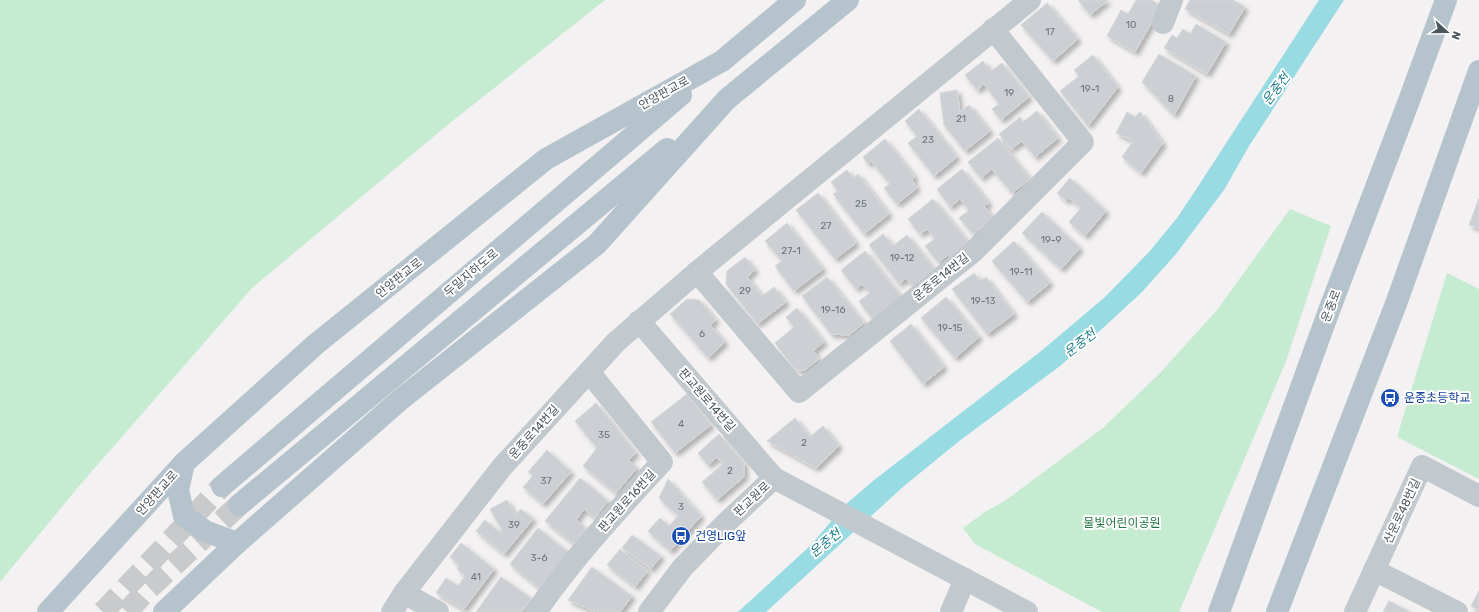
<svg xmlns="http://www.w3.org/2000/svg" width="1479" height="612" font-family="Rubik,'Noto Sans KR',sans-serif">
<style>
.green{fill:#c5ebd0}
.water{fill:#98dbe3}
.building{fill:#cccfd3;stroke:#d6d8db;filter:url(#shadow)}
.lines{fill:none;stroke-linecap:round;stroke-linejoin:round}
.major-tunnel{stroke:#c9cacc;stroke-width:22;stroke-dasharray:22 11;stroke-linecap:butt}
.minor{stroke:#c1c9ce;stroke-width:22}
.major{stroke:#b4c3cc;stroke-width:22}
.labels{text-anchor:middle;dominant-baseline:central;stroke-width:4;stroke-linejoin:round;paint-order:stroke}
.number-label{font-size:10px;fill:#6b747a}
.street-label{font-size:12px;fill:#4b565c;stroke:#fff}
.transit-label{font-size:12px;fill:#164399;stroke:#fff;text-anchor:start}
.park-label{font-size:12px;fill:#237744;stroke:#fff}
.water-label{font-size:13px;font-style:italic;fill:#1b7d88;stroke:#fff}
</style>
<defs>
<filter id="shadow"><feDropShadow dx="3.5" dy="3.5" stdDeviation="2" flood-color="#0004"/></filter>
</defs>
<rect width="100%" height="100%" fill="#f3f1f1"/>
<g class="green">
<path d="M0 0H605L450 123 252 288 79 486 0 582Z"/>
<path d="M1290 209 1331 226 1285 364 1179 612H1102L975 544 963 528 985 512 1006 500 1103 428 1160 373 1217 310Z"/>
<path d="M1447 273 1479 289V479L1397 437Z"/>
</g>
<path class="water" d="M1319 0H1344L1249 146 1224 190 1176 254 1141 293 1104 327 1060 366 958 442 904 486 766 612H738L811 545 845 505 873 481 1040 352 1105 297 1149 252 1177 218 1197 188Z"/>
<g class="building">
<path d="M1078 0H1108L1090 15Z"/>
<path d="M1136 0H1151L1161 6 1135 52 1107 36 1121 10 1128 14Z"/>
<path d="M1190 0H1233L1245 7 1229 34 1185 9Z"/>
<path d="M1047 3 1078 39 1053 61 1021 25Z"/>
<path d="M1196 24 1226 42 1207 74 1164 48 1172 35 1177 38 1183 29 1190 34Z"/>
<path d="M1159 54 1196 76 1174 115 1142 82Z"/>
<path d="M1093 55 1118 87 1088 126 1060 91 1079 76 1074 70Z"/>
<path d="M983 61 991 71 1002 63 1029 97 1001 120 992 109 999 104 984 84 977 90 965 75Z"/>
<path d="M957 90 960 112 969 105 990 131 965 151 944 125 940 93Z"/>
<path d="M919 109 957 157 934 176 908 143 917 136 905 121Z"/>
<path d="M1037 111 1058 138 1035 157 1022 141 1011 149 999 134 1020 117 1023 122Z"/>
<path d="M1127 112 1135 117 1140 112 1163 143 1141 173 1122 157 1133 141 1116 133Z"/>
<path d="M998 138 1030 179 1012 193 992 169 981 178 968 162Z"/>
<path d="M885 139 915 177 912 180 917 188 897 204 884 188 890 184 871 161 868 164 863 157Z"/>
<path d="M962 169 989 203 984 206 993 218 973 234 959 218 969 210 960 199 950 207 937 189Z"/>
<path d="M847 170 853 178 858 174 889 214 864 234 833 194 838 191 831 182Z"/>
<path d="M1070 178 1106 211 1085 236 1069 222 1081 208 1069 198 1066 201 1057 193Z"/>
<path d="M818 193 856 243 835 259 796 210Z"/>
<path d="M1479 198V228L1469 225Z"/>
<path d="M933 199 969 243 950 258 948 255 938 262 925 246 935 239 927 229 920 234 908 219Z"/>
<path d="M1042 212 1080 248 1061 269 1022 233Z"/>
<path d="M787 223 823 269 794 291 775 266 782 261 765 241Z"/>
<path d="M883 234 893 246 907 235 934 269 913 286 906 278 899 284 869 245Z"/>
<path d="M1014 241 1050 283 1027 302 992 261Z"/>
<path d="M865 251 901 297 872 319 859 301 870 293 862 284 856 289 841 270Z"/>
<path d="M745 257 755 270 747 277 762 296 774 287 786 302 757 324 726 284 727 271Z"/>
<path d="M974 273 980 281 986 277 1014 314 987 334 952 289Z"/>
<path d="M827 277 864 323 849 335 831 334 802 296Z"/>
<path d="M946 297 979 337 955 358 921 318Z"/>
<path d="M687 299 699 300 716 320 710 325 725 342 708 358 670 314Z"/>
<path d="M797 308 824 342 813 351 819 359 805 370 800 371 793 367 775 343 794 327 786 317Z"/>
<path d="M911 324 944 367 923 384 890 341Z"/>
<path d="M687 394 711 425 675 453 651 422Z"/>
<path d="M596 403 636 453 628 460 637 468 616 493 583 466 597 448 575 421Z"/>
<path d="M795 418 810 437 823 426 839 446 816 468 767 441Z"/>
<path d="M719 434 744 463V477L717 500 702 482 723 464 717 457 708 465 698 453Z"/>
<path d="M547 450 571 472 543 504 523 487 533 476 528 472Z"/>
<path d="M580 478 608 501 595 518 584 509 576 520 586 529 574 544 545 521Z"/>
<path d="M668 479 701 516 670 551 648 531 660 518 669 526 678 516 659 498Z"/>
<path d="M507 500 515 515 521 509 533 519 504 554 476 531 485 520 500 533 502 530 490 509Z"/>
<path d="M538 528 568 552 539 588 510 564Z"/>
<path d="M632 535 661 556 651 569 622 548Z"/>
<path d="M461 543 494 569 464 609 436 593 446 578 458 586 465 576 457 569 460 565 450 557Z"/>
<path d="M620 549 647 571 635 587 607 565Z"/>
<path d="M592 567 632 596 620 612H596L568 600Z"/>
<path d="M501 577 531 598 522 612H476Z"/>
<path d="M1479 591V610L1471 606Z"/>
<path d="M1389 601 1410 612H1383Z"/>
</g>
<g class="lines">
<g class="major-tunnel">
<path d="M103 612 222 486"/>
<path d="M127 612 146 591 239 505"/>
</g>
<g class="minor">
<path d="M1163 23 1172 0"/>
<path d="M697 272 799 392 973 252 1083 142 993 29"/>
<path d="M639 321 774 478"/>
<path d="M1374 570 1457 612"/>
<path d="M404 593 438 612"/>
<path d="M392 612 404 593 502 467 616 342 697 272 1030 0"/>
<path d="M536 612C573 558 618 510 662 462L589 372"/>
<path d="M649 612 683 567 726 523 774 478 1027 612"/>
<path d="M951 612 965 579"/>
<path d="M1355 612 1422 466 1479 496"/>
</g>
<g class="major">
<path d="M184 463 178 490 184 516 205 531 237 543"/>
<path d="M222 486 681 95"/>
<path d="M239 505 667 149"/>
<path d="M48 612 184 463 316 344 546 159 722 61 795 0"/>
<path d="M164 612 237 543 400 400 597 244 727 99 848 0"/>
<path d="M1219 612 1330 308 1407 106 1446 0"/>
<path d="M1277 612 1397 301 1479 71"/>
</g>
</g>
<defs>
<symbol id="bus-disc" viewBox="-11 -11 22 22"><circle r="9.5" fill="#1a4fb4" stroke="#fff"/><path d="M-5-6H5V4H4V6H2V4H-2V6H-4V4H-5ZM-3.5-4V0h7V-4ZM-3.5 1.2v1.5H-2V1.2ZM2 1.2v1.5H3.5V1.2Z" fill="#fff"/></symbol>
</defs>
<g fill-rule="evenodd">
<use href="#bus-disc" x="1379" y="387" width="22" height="22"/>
<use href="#bus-disc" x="670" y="525" width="22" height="22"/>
</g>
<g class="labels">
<g class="number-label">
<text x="1131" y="25">10</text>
<text x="1050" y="32">17</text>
<text x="1090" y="89">19-1</text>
<text x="1009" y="93">19</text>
<text x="1171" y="99">8</text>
<text x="961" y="119">21</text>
<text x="928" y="140">23</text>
<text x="861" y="204">25</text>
<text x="826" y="226">27</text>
<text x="1051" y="240">19-9</text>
<text x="791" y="251">27-1</text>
<text x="902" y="258">19-12</text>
<text x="1021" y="272">19-11</text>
<text x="745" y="291">29</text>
<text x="983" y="301">19-13</text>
<text x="833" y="310">19-16</text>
<text x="950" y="328">19-15</text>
<text x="702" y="334">6</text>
<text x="681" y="424">4</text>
<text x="604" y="435">35</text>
<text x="804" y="443">2</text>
<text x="730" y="471">2</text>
<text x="546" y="481">37</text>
<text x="681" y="507">3</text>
<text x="514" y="525">39</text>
<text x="539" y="558">3-6</text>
<text x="476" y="577">41</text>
</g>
<g class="street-label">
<text transform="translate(664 93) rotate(-29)">안양판교로</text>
<text transform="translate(471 273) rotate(-40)">두밀지하도로</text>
<text transform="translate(941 277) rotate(-39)">운중로14번길</text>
<text transform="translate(399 278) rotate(-39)">안양판교로</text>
<text transform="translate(1331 306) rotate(-69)">운중로</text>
<text transform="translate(707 400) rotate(49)">판교원로14번길</text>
<text transform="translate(534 432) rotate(-48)">운중로14번길</text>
<text transform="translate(157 493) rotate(-48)">안양판교로</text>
<text transform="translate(752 499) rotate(-43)">판교원로</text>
<text transform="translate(627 501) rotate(-48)">판교원로16번길</text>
<text transform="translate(1402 511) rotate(-65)">산운로48번길</text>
</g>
<g class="transit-label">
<text x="1404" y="398">운중초등학교</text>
<text x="695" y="536">건영LIG앞</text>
</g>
<g class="park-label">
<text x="1122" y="523">물빛어린이공원</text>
</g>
<g class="water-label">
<text transform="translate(1276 89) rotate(-53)">운중천</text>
<text transform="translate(1080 343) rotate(-37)">운중천</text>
<text transform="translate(825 543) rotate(-39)">운중천</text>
</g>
</g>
<g transform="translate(1447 32) rotate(111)" stroke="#ffffff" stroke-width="3" paint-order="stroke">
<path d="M0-3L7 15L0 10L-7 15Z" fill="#4b565c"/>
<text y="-6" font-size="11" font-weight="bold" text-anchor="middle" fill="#4b565c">N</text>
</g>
</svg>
